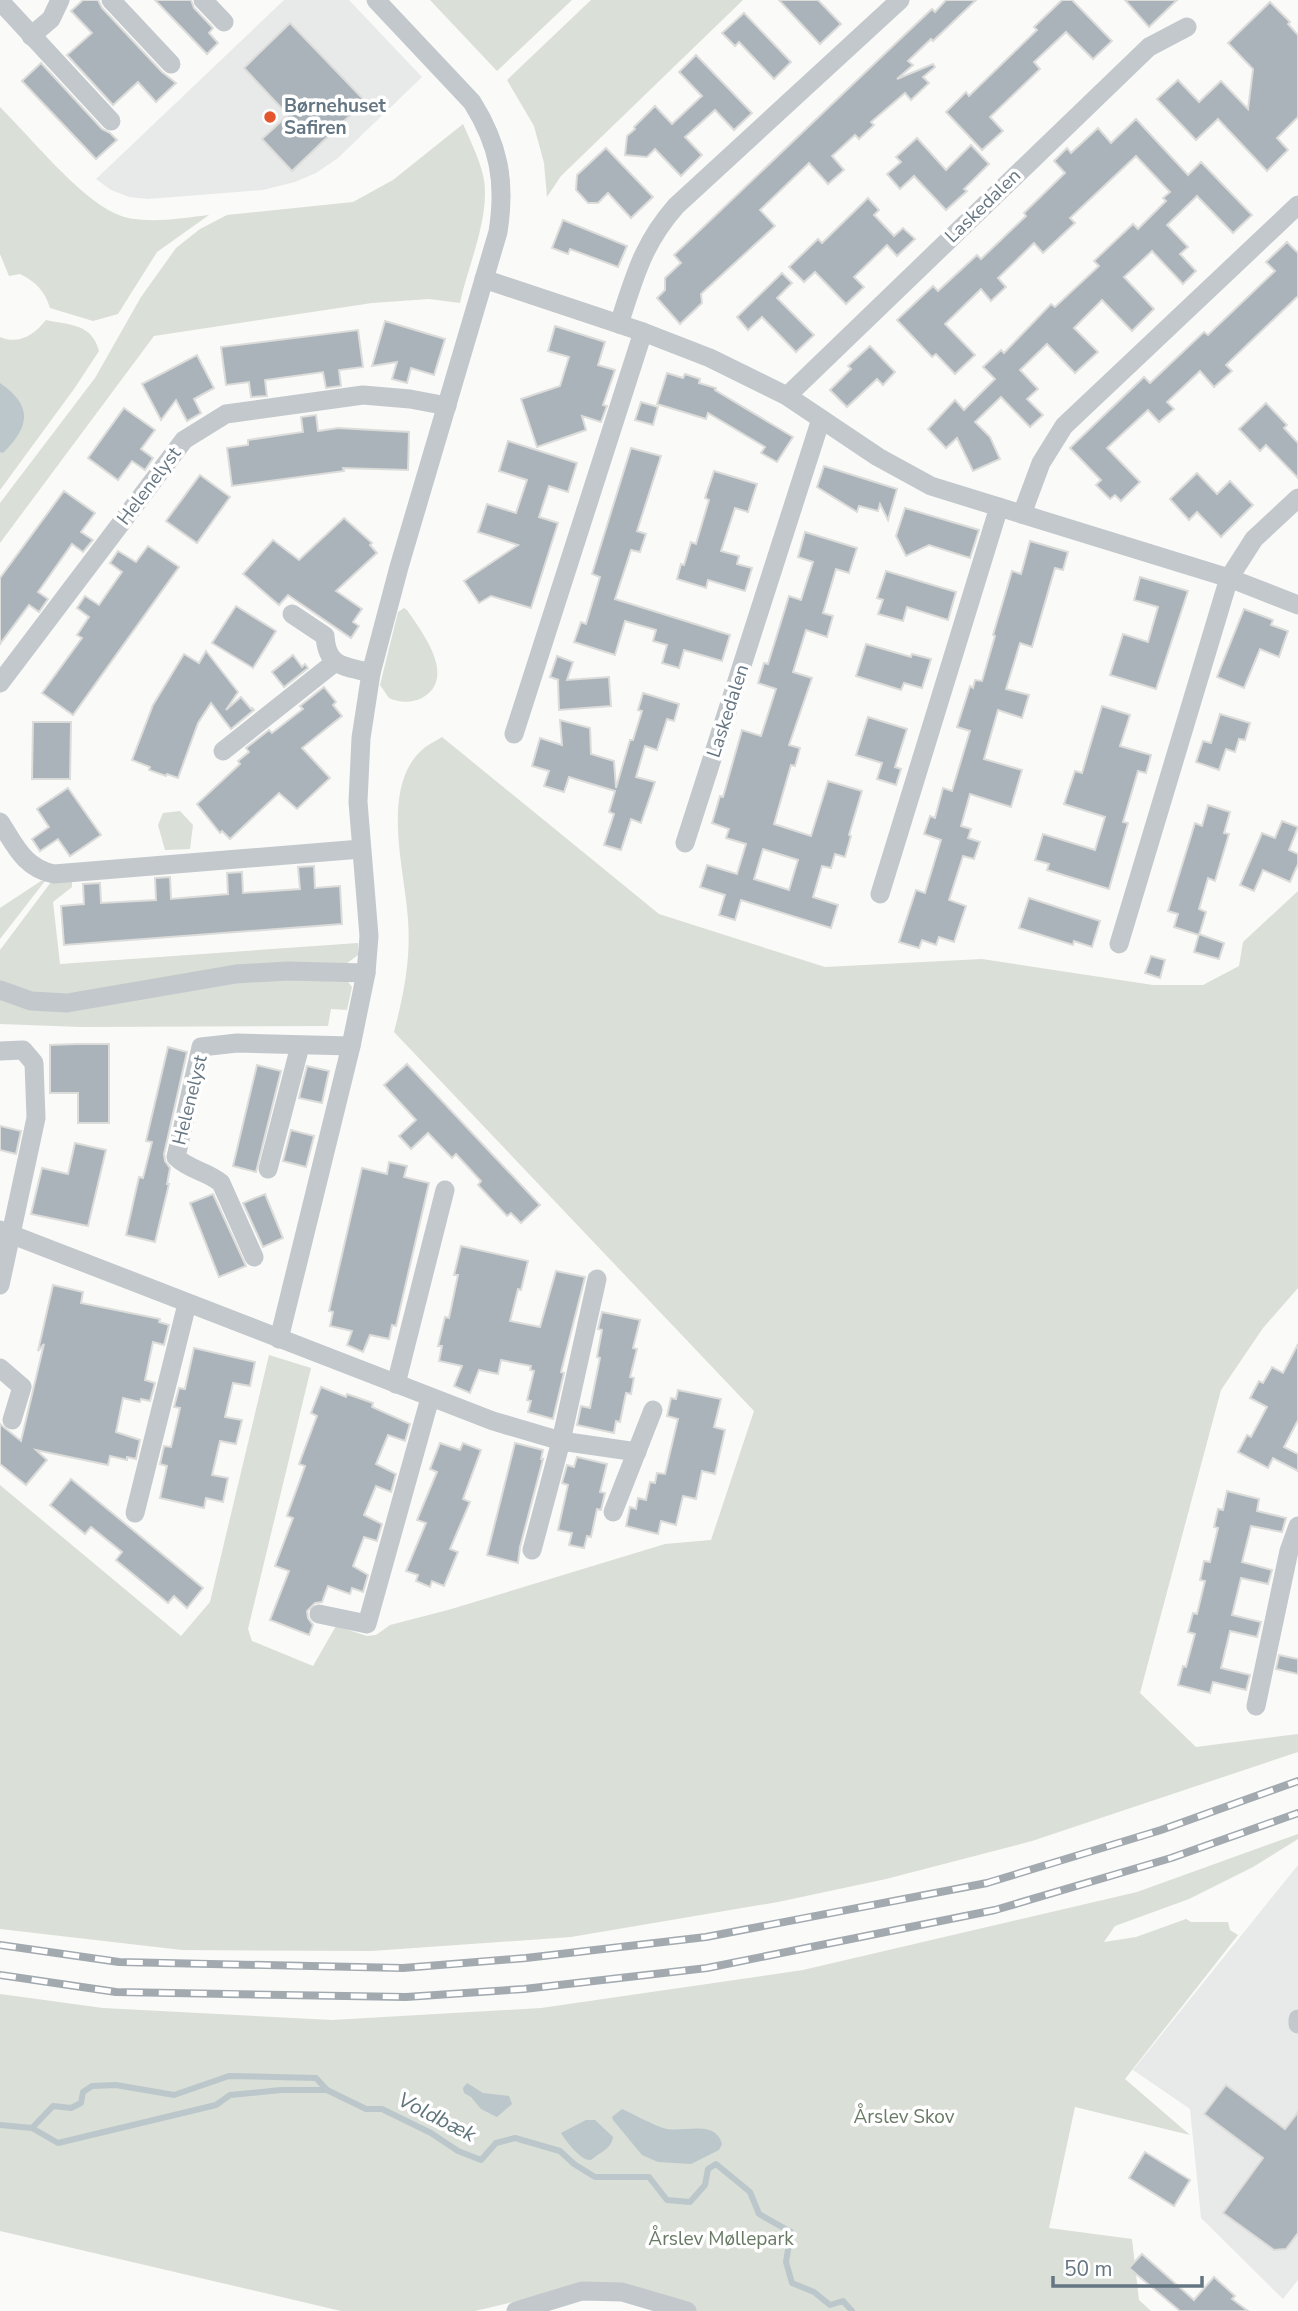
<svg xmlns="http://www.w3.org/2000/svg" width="1298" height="2311" font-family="'Nunito Sans',sans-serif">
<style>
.built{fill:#e8e9e9}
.green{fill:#dadfd7}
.water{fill:#bbc7cb}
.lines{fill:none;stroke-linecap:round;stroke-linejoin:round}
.stream{stroke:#bbc7cb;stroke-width:6}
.building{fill:#aab3b9;stroke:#dcdcda;stroke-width:2;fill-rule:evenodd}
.street{stroke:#c3c8cc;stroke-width:19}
.rail-casing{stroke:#a2aab0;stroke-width:8}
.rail{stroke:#fff;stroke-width:5;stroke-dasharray:16;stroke-linecap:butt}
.poi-dot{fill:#e4572e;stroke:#fff;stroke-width:2.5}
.labels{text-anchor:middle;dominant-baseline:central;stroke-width:7;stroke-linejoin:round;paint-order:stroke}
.poi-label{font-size:19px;font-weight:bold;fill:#657683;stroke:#fff;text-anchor:start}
.street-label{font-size:19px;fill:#657683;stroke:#fff}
.park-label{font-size:19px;fill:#687a64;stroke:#fff}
.water-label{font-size:21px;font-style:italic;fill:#60757c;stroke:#fff}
</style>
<rect width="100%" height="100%" fill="#fafaf8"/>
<g class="built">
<path d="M284 0H349L422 77 338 158 316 173 295 182 263 190 148 199 129 197 111 190 96 179Z"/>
<path d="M1298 1865V2280L1283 2299 1201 2218 1190 2109 1133 2070Z"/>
</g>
<g class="green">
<path d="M430 0H572L497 71Z"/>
<path d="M591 0H743L561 176 547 197 544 163 534 126 507 80Z"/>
<path d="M0 107C30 137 78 196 114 213 140 226 181 218 209 215L157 252 118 314 93 321 50 308C45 291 36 282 20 274L9 276 0 254Z"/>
<path d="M463 124C470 140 479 158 483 175 492 213 468 265 460 303L429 299 372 303 154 336 0 543V503L95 378 141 297 176 248 200 229 227 215 353 202 393 180Z"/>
<path d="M46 320C71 325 92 324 99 351L74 389 0 490V337C19 345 34 335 46 320Z"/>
<path d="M404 608 407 610C422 632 458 678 422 698 411 703 400 703 389 698L380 685 398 612Z"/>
<path d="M442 737 659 914 825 967 982 959 1153 985H1203L1239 966 1243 942 1298 891V1288L1263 1328 1221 1390 1140 1693 1196 1747 1298 1734V1752L1032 1841 886 1879 778 1902 571 1937 371 1951 182 1950 0 1929V1485L181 1636 210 1602 269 1355 311 1368 248 1629 252 1641 313 1666 336 1626 367 1636 376 1635 390 1625 448 1610 665 1544 711 1540 754 1411 394 1032C404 993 411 959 408 919 405 869 379 786 424 748 429 744 436 741 442 737Z"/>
<path d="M180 811 193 825 190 849 165 850 158 825 163 813Z"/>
<path d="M72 880V887L53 902 60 964 358 943V955L346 964 68 996H34L0 983V950L51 882Z"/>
<path d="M41 881H45L0 939V908Z"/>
<path d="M345 978 352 987 347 1010 331 1009 328 1026 82 1027 0 1024V998L31 1009 255 980Z"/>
<path d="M1298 1834V1839L1253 1867 1189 1899 1115 1926 1104 1942 1136 1937 1186 1919 1191 1922H1228L1230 1930 1238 1935 1125 2079 1190 2135 1075 2107 1049 2228 1132 2239 1139 2300 1151 2311H662L657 2308 564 2290 475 2311H341L0 2231V1994L103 2008 332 2020 541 2008 803 1970 1137 1892Z"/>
</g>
<g class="water">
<path d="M0 383C33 406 30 426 3 453L0 452Z"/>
<path d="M467 2083 483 2093 509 2096 512 2104 497 2117 481 2109 471 2097 464 2093 463 2088Z"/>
<path d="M622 2109C635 2115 649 2123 663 2128 682 2134 715 2118 722 2144L719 2150 691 2164 658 2162 642 2155 613 2120 612 2117Z"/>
<path d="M586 2120H595L613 2137C612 2145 606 2150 599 2154 597 2155 592 2160 590 2160 580 2160 566 2141 561 2133Z"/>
</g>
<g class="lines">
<g class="stream">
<path d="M0 2125 32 2128 58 2143 216 2105 230 2095 281 2090H327L366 2109H382L431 2133 458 2151 481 2160 496 2143 515 2138 560 2151 574 2164 595 2177H649L667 2200 690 2202 705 2185 708 2169 716 2164 750 2192 759 2214 791 2232 786 2262 792 2283 814 2292 830 2305 843 2301 852 2311"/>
<path d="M32 2128 53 2106 71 2108 81 2103 83 2092 92 2086 116 2085 174 2095 229 2076 316 2078 327 2090"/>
</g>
</g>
<g class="building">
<path d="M83 0H98L102 8 162 72 176 83 156 102 138 82 113 105 67 55 92 33 71 11Z"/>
<path d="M155 0H191L194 8 213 28 209 33 218 43 207 54Z"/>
<path d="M779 0H818L841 24 820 44Z"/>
<path d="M946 0H976L933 41 931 39 908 61 913 65 897 79 933 64 935 67 923 77 929 83 911 100 905 93 871 122 874 125 859 139 855 135 832 156 844 170 828 184 809 163 760 210 775 226 701 294 702 303 680 324 657 298 665 290V278L681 263 674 255 894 45 932 9 935 12Z"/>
<path d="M1062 0H1072L1112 41 1093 59 1066 32 1034 62 1040 69 990 117 1003 131 982 150 946 112 966 92 969 96 1037 30 1034 27Z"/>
<path d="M1125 0H1177L1149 27Z"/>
<path d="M1270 2 1290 22 1288 24 1298 35V117L1277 138 1288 150 1267 171 1218 119 1196 140 1157 99 1178 80 1199 102 1221 81 1248 109 1253 69 1228 43Z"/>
<path d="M744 13 791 62 774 79 739 42 735 46 722 33Z"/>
<path d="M290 23 365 101 292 171 262 139 288 115 244 68Z"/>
<path d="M696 55 752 113 734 130 715 110 685 137 702 155 681 176 655 149 647 157 625 155 627 136 635 129 634 127 655 106 672 124 702 96 679 72Z"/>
<path d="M41 63 102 129 110 133 117 140 96 159 22 81Z"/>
<path d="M1136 119 1188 175 1201 162 1252 215 1233 233 1197 196 1167 225 1188 247 1180 254 1196 271 1183 284 1152 251 1124 277 1154 309 1132 331 1102 300 1074 328 1098 352 1075 373 1047 344 1020 370 1038 389 1027 399 1043 415 1030 427 1001 397 975 422 990 437 1000 459 973 471 957 438 946 448 928 429 955 400 964 410 995 379 983 367 1001 350 1004 353 1051 304 1055 307 1099 266 1094 261 1133 224 1138 229 1166 201 1163 198 1170 192 1136 156 1070 218 1075 223 1043 253 1034 243 998 278 1006 287 991 301 981 289 945 324 975 355 955 374 936 354 932 357 897 320 933 286 938 291 977 255 981 259 1026 216 1024 213 1065 173 1054 161 1067 148 1071 153 1098 128 1111 143Z"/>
<path d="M917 138 946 170 971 145 989 164 964 189 967 191 946 210 914 176 900 189 887 174 901 162 896 157Z"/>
<path d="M606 148 653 197 631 218 608 193 598 203H588L576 190 577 175Z"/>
<path d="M868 198 879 210 874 215 894 236 903 228 915 239 897 256 887 245 854 277 864 287 846 304 815 272 804 282 789 267 818 239 822 243Z"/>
<path d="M563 220 627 246 618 267 570 249 568 254 552 248Z"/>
<path d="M1287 242 1298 253V296L1226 365 1232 371 1214 387 1200 371 1167 402 1174 409 1159 422 1148 410 1107 448 1140 482 1121 501 1115 495 1110 499 1096 485 1101 480 1070 448 1144 377 1150 383 1204 332 1208 335 1275 271 1266 262Z"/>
<path d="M782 273 792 283 777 298 814 335 796 352 762 317 748 330 737 317Z"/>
<path d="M385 321 445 339 434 375 411 368 407 383 392 379 397 362 372 366Z"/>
<path d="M555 326 605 342 598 365 615 370 603 405 607 406 601 422 582 416 586 430 537 447 521 399 560 386 569 357 548 351Z"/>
<path d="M358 330 363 367 339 370 341 386 326 388 323 372 265 380 267 396 251 397 249 382 226 385 221 347Z"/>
<path d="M870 346 895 372 883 385 877 379 847 407 830 390 851 369 848 366Z"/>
<path d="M197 355 214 388 194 399 201 413 187 421 176 400 161 420 142 384Z"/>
<path d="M667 373 683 378 685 374 700 379 699 383 716 388 715 390 793 437 777 462 761 453 765 447 708 413 706 419 657 404Z"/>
<path d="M641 402 658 407 653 425 635 420Z"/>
<path d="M1266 403 1287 425 1284 428 1298 443V478L1266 445 1260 451 1239 429Z"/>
<path d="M124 408 155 430 141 449 153 458 145 470 132 461 118 480 88 458Z"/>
<path d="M316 415 318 431 338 428 409 432 408 470 343 468 344 471 232 486 227 448 248 445V440L303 432 301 417Z"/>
<path d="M508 441 577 463 568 492 549 486 539 517 558 523 531 608 491 596 479 603 464 581 518 545 478 532 487 504 516 513 527 480 499 471Z"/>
<path d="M631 448 661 456 637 531 646 534 640 552 631 550 615 599 730 635 722 661 684 650 679 668 662 663 667 645 653 641 656 630 625 621 615 655 574 642 581 622 586 624 600 577 592 574Z"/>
<path d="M824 466 897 489 888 520 880 504 878 511 859 506 857 512 817 487Z"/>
<path d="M714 471 757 484 748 512 735 508 721 551 739 556 737 564 752 568 745 591 708 580 706 588 677 579 681 564 684 565 691 542 696 544 709 500 705 498Z"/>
<path d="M1197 473 1217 494 1230 481 1253 505 1221 537 1197 512 1189 520 1170 499Z"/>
<path d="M200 475 230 497 197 543 166 521Z"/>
<path d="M64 491 95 513 81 532 93 540 83 552 72 544 38 592 48 599 39 612 29 605 0 644V578Z"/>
<path d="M905 508 979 530 970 558 929 545 906 556 896 536Z"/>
<path d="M344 518 372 543 370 545 377 553 336 591 362 609 353 622 359 626 351 638 288 595 279 605 243 574 273 540 299 560Z"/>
<path d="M805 532 857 548 849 573 836 569 823 613 833 616 827 637 806 630 793 672 812 678 789 745 800 748 795 766 791 765 774 824 811 836 828 781 862 791 849 835 851 836 845 857 835 854 831 868 822 866 813 897 838 905 831 928 741 900 735 920 719 915 725 895 700 887 707 865 737 874 746 844 726 838 729 829 712 823 720 796 723 797 742 730 761 736 776 689 758 683 764 663 768 664 789 596 801 600 813 562 798 557ZM763 849 798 860 789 890 754 879Z"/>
<path d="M1030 541 1068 552 1063 570 1055 568 1032 647 1020 643 1006 689 1029 695 1022 718 998 710 984 759 1022 770 1011 807 970 794 961 826 971 829 968 838 980 842 974 859 963 856 949 900 966 906 954 942 939 937 936 945 922 940 919 948 899 942 916 890 925 893 941 840 924 834 930 816 935 818 943 788 952 791 970 731 957 727 970 686 973 688 975 680 982 681 995 636 993 635 1012 571 1021 574Z"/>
<path d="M148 546 179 567 73 715 42 693 82 638 77 635 89 617 77 608 85 596 99 605 122 572 110 563 118 551 136 562Z"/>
<path d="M886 571 956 592 948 620 907 607 903 621 878 614 883 600 877 598Z"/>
<path d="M1140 577 1188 591 1156 689 1110 675 1123 634 1148 642 1158 607 1134 600Z"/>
<path d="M236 606 276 631 253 668 212 643Z"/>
<path d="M1244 609 1273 620 1271 625 1288 631 1279 657 1260 649 1244 688 1217 677Z"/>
<path d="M866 644 911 657 912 654 931 659 922 688 904 683 901 690 856 676Z"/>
<path d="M206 651 238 692 226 710 241 697 251 709 252 708 254 710 231 729 211 703 198 723 178 778 167 774 166 776 149 770 150 767 132 760 153 705 184 654 199 663Z"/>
<path d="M293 655 302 667 305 664 308 668 284 687 272 672Z"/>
<path d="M557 656 573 662 567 680 609 677 611 706 559 710 558 680H559L550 677Z"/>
<path d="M324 687 336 702 333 705 342 716 302 748 330 778 297 809 279 793 230 839 222 831 220 833 197 804 240 764 238 761 249 752 246 748 269 730 272 733 303 709 300 706Z"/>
<path d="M643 693 679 704 674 721 667 719 657 750 645 746 636 777 655 782 641 823 631 819 621 850 604 845 614 814 609 812 615 791 569 777 564 792 544 786 549 771 532 766 540 738 562 745 560 720 590 728 591 754 614 761 616 788 630 740H633L642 711 638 710Z"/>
<path d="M1102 706 1130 715 1120 746 1151 755 1146 773 1138 771 1123 822 1128 823 1109 889 1047 870 1049 864 1035 860 1043 834 1095 850 1105 817 1064 804 1075 771 1082 773Z"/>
<path d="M1220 714 1250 723 1245 740 1239 739 1235 752 1226 749 1219 770 1196 762 1203 741 1211 743Z"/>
<path d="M868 717 907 729 895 767 901 769 896 785 877 779 882 763 856 755Z"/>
<path d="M33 722H71L70 779H32Z"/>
<path d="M68 788 101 835 70 856 58 839 40 851 32 839 49 827 37 809Z"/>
<path d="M1208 805 1230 812 1224 833 1229 834 1215 881 1208 878 1199 909 1206 912 1199 935 1174 927 1178 914 1168 911 1195 823 1202 826Z"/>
<path d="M1282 821 1298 827 1289 850 1298 854V864L1290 882 1263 870 1254 891 1240 885 1262 833 1275 838Z"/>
<path d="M314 866 315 888 340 886 342 924 64 945 61 906 84 904 83 884 100 883 101 903 156 900 155 878 170 877 171 899 205 896 228 894 227 873 242 872 243 893 300 889 298 867Z"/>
<path d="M1029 898 1100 921 1092 947 1074 941 1073 945 1019 928Z"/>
<path d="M1199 934 1224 943 1219 959 1194 952Z"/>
<path d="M1151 956 1165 960 1160 978 1145 973Z"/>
<path d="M77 1044H109V1123H78V1093H50V1045Z"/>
<path d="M168 1047 187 1052 164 1154 165 1161 170 1168 167 1184H169L155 1242 126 1235 139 1177 143 1178 152 1142 146 1141Z"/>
<path d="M407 1064 540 1205 521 1223 511 1213 507 1216 478 1185 481 1181 456 1154 452 1158 428 1133 411 1149 399 1136 416 1120 384 1085Z"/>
<path d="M257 1065 281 1071 256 1172 233 1166Z"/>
<path d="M307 1066 329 1071 322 1103 299 1098Z"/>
<path d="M0 1126 21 1131 16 1154 0 1150Z"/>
<path d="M291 1130 314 1136 306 1167 283 1161Z"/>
<path d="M75 1143 106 1150 88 1226 31 1214 42 1168 68 1174Z"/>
<path d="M389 1162 407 1166 404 1177 429 1183 396 1326 392 1325 389 1339 370 1335 363 1352 347 1345 352 1331 330 1326 333 1312 329 1311 362 1168 387 1174Z"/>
<path d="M213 1194 246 1266 219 1277 190 1203Z"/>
<path d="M265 1194 283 1238 263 1247 243 1203Z"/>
<path d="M461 1246 528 1261 521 1290 518 1289 510 1321 540 1327 556 1271 585 1277 561 1372 564 1373 553 1419 528 1412 531 1401 527 1400 534 1371 530 1370 531 1366 501 1360 498 1374 479 1370 470 1393 454 1386 462 1366 439 1361 442 1346H438L445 1317 449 1318 458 1275H454Z"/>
<path d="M53 1285 83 1292 81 1303 160 1319 159 1322 169 1325 164 1345 153 1342 145 1380 155 1383 150 1401 141 1399 140 1402 123 1398 116 1432 140 1440 136 1459 127 1457V1460L110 1456 108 1465 36 1450 47 1460 26 1485 0 1464V1424L21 1441 44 1344 38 1351Z"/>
<path d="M602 1312 640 1320 633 1348 637 1349 630 1377 634 1378 631 1394 626 1393 620 1422 616 1421 614 1433 577 1425 581 1406 590 1408 600 1358 597 1357 602 1330 598 1329Z"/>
<path d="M1298 1344V1420L1284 1447 1298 1454V1471L1273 1458 1268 1468 1238 1452 1247 1435 1251 1437 1267 1407 1250 1398 1259 1381 1263 1383 1272 1367 1283 1373Z"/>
<path d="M194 1348 255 1362 250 1386 233 1383 225 1417 242 1420 236 1444 220 1441 212 1475 228 1478 223 1502 206 1498 204 1508 160 1498 167 1466 160 1464 164 1446 171 1447 180 1408 174 1407 179 1388 185 1389Z"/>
<path d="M321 1387 346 1397 347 1394 373 1403 372 1407 410 1424 405 1441 388 1435 376 1464 396 1474 391 1492 376 1486 364 1515 382 1524 377 1541 364 1537 353 1566 368 1575 363 1592 352 1588 350 1594 328 1586 322 1602 315 1603 307 1611 308 1618 313 1625 309 1635 270 1620 289 1571 275 1566 293 1518 287 1516 305 1466 299 1464 317 1416 311 1413Z"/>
<path d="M678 1390 721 1399 714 1427 725 1430 715 1474 702 1471 696 1499 683 1496 676 1525 661 1521 658 1534 626 1526 630 1507 636 1509 638 1498 646 1500 650 1482 655 1483 657 1473 665 1474 678 1419 667 1416 671 1398 676 1399Z"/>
<path d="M440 1443 460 1450 463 1443 481 1450 463 1499 470 1502 450 1549 458 1552 444 1586 432 1581 430 1587 416 1581 418 1575 406 1571 426 1523 417 1520 437 1472 430 1469Z"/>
<path d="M515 1443 543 1450 541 1459H543L520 1547 518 1563 487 1555Z"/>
<path d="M577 1457 607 1464 600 1492 605 1493 601 1510 597 1509 591 1537 587 1536 584 1548 569 1545 572 1533 558 1530 568 1485 562 1483 567 1465 574 1467Z"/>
<path d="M71 1479 203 1588 187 1608 174 1596 168 1603 116 1560 122 1552 91 1527 85 1534 50 1505Z"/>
<path d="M1227 1491 1259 1499 1257 1511 1286 1518 1282 1532 1251 1526 1242 1562 1272 1570 1268 1584 1241 1578 1232 1615 1261 1622 1257 1637 1230 1631 1221 1668 1250 1675 1246 1690 1213 1682 1210 1693 1178 1685 1183 1666 1186 1667 1195 1634 1188 1632 1193 1613 1197 1614 1205 1581 1200 1580 1204 1561 1210 1562 1218 1528 1214 1527 1218 1509 1223 1510Z"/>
<path d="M1279 1655 1298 1659V1674L1276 1669Z"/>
<path d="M1226 2085 1285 2129 1298 2112V2233L1286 2249 1274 2250 1223 2213 1263 2158 1204 2114Z"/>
<path d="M1145 2152 1190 2180 1174 2206 1129 2178Z"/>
<path d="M1142 2254 1194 2300 1214 2277 1235 2296 1232 2299 1248 2311H1180L1129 2268Z"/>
</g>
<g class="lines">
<g class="street">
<path d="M111 0 171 64"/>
<path d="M203 0 224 22"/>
<path d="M0 1 111 121"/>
<path d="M31 36 51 19 60 0"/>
<path d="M484 279 643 332 710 358 787 396 878 457 931 486 1229 578 1298 605"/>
<path d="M619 324C635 276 642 245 676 206L900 0"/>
<path d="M787 396 1149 47 1187 27"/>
<path d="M1022 514 1041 463 1064 426 1298 205"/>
<path d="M292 614 325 636C327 668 345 666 371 673"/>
<path d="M0 683 184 440 226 414 363 395 410 399 447 406"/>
<path d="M514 734 643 332"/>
<path d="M223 751 334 663"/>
<path d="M0 822C15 845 24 868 54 874L361 849"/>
<path d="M685 843 821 419"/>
<path d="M880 894 999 507"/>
<path d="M1119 944 1229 578 1254 539 1298 498"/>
<path d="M0 990 31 1001 67 1003 236 974 288 971 366 973"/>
<path d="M0 1051 23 1050 34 1063 36 1118 0 1285"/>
<path d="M268 1169 300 1046"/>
<path d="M0 1230 493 1421 561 1441 637 1452"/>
<path d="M254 1257 221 1183C207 1171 189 1170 176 1157L201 1047 237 1043 351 1046"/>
<path d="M279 1339 351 1046 366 973 369 936 358 802 361 738 371 673 399 567 498 232C506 182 499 145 472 102L376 0"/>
<path d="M0 1368 22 1387 12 1420"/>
<path d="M396 1384 445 1190"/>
<path d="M613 1512 653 1410"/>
<path d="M135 1513 187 1304"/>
<path d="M532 1550 561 1441 597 1279"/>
<path d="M319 1614 367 1624 430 1398"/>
<path d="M1256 1706 1289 1551 1298 1526"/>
<path d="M1298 2019V2024"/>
<path d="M516 2311 582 2291 622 2292 687 2311"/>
</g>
<defs>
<g id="rail">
<path d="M0 1945 119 1962 403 1968 526 1958 706 1937 987 1883 1161 1830 1298 1781"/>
<path d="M0 1975 116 1992 406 1997 524 1989 707 1968 995 1910 1171 1858 1298 1813"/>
</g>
</defs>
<use href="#rail" class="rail-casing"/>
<use href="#rail" class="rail"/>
</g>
<circle class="poi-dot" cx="270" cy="117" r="7"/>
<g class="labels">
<g class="poi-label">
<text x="284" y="106">Børnehuset<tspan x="284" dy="22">Safiren</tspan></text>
</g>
<g class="street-label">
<text transform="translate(983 206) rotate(-44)">Laskedalen</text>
<text transform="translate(149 486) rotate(-53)">Helenelyst</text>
<text transform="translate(728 711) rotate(-72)">Laskedalen</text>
<text transform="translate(190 1100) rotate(-76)">Helenelyst</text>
</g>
<g class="park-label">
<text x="904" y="2117">Årslev Skov</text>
<text x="721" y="2239">Årslev Møllepark</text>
</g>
<g class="water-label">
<text transform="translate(437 2117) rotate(27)">Voldbæk</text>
</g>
</g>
<path d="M1053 2276v10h149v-10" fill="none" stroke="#657683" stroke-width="3.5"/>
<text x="1064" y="2276" font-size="21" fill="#657683" stroke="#ffffff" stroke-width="5" paint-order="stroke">50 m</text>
</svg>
